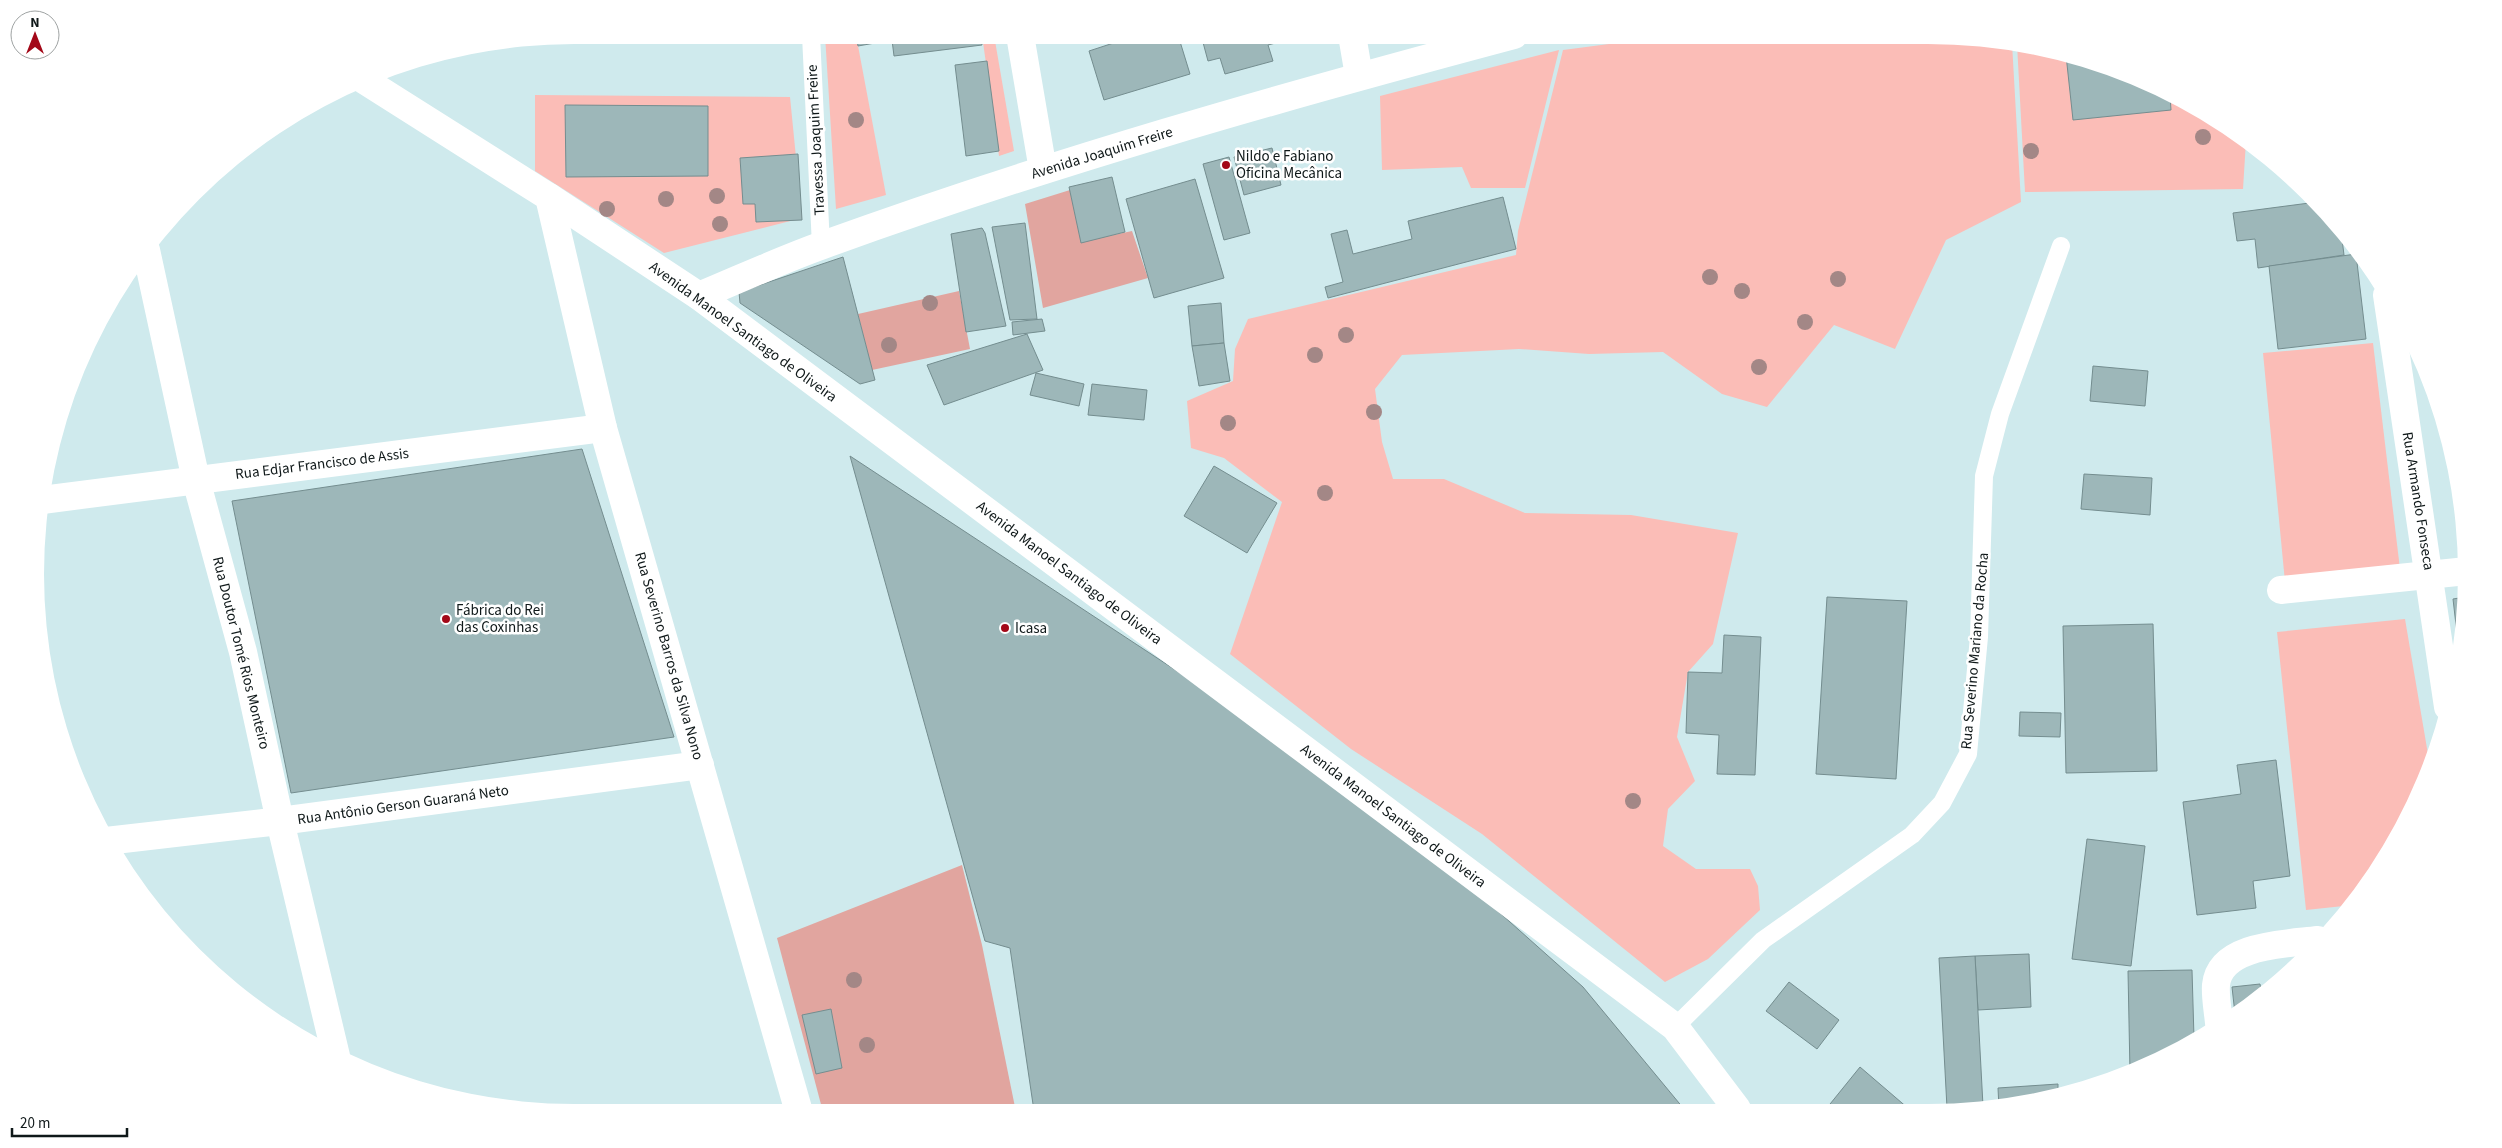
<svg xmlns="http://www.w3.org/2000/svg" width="2502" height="1148" font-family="'Source Sans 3',sans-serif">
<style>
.green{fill:#fbbdb7}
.forest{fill:#e1a59f}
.building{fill:#9db7b9;stroke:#748d8f}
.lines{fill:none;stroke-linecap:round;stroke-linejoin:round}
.lane{stroke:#fff;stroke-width:18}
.street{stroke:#fff;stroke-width:28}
.secondary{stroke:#fff;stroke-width:28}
.tree{fill:#a38786}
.poi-dot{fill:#a30818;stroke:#fff;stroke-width:2}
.labels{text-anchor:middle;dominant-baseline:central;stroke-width:5;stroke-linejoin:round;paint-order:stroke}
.street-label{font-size:15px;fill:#0f1819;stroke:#fff}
.poi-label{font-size:15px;fill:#0f1819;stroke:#fff;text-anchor:start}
</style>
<rect width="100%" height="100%" fill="#cfeaed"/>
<g class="green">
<path d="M825 35H856L886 195 836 209Z"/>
<path d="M982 35H994L1014 151 999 156Z"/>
<path d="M1678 35H1928L2012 43 2021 202 1946 240 1895 349 1834 325 1767 407 1722 394 1663 352 1589 354 1519 349 1402 355 1375 389 1382 442 1393 479H1444L1525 513 1631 515 1738 533 1713 644 1688 672 1677 737 1695 781 1668 809 1663 846 1696 869H1750L1758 886 1760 910 1708 959 1665 982 1482 834 1351 749 1230 654 1282 502 1224 458 1191 448 1187 401 1233 381 1235 349 1248 319 1516 255 1518 231 1563 50Z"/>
<path d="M2017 44 2033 45 2134 76 2227 126 2246 141 2243 189 2025 192Z"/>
<path d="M1559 50 1525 188H1471L1462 167 1382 170 1380 96Z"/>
<path d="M535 95 790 97 802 218 664 253 535 171Z"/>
<path d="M2373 343 2400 569 2285 582 2263 353Z"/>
<path d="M2405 619 2430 766 2426 780 2356 902 2353 905 2306 910 2277 632Z"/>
</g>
<g class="forest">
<path d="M1070 190 1081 242 1132 231 1148 278 1043 308 1025 204Z"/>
<path d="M959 291 970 349 872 370 858 314Z"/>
<path d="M962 865 982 945 1016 1112H823L777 938Z"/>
</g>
<g class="building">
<path d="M856 35H981L982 45 894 56 892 40 858 46Z"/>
<path d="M1138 35H1178L1190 74 1104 100 1089 51Z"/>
<path d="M1201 35H1286L1287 40 1268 45 1273 61 1225 74 1220 58 1208 61Z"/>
<path d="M2066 55 2134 76 2170 95 2171 110 2073 120Z"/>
<path d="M987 61 999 151 966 156 955 65Z"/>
<path d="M565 105 708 106V176L566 177Z"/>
<path d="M1272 148 1281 185 1244 195 1234 157Z"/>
<path d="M798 154 802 220 756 222 755 204H743L740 158Z"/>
<path d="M1229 157 1250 233 1224 240 1203 164Z"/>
<path d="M1112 177 1125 232 1081 243 1069 187Z"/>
<path d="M1195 179 1224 278 1154 298 1126 199Z"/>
<path d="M1503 197 1516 249 1328 298 1325 287 1343 282 1331 234 1347 230 1353 254 1412 239 1408 221Z"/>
<path d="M2317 202 2341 231 2344 255 2258 268 2255 239 2237 241 2233 213Z"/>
<path d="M1025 223 1037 319 1010 320 992 227Z"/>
<path d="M982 228 985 233 1006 326 966 332 951 234Z"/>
<path d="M2356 254 2366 339 2278 349 2269 266Z"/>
<path d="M843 257 875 380 860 384 740 303 739 292Z"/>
<path d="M1221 303 1224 343 1192 346 1188 306Z"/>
<path d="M1042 319 1045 331 1013 335 1012 322Z"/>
<path d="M1027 334 1043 370 944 405 927 365Z"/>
<path d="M1224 343 1230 381 1199 386 1192 346Z"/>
<path d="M2093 366 2148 371 2145 406 2090 401Z"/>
<path d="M1036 373 1084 384 1079 406 1030 395Z"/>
<path d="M1092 384 1147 390 1144 420 1088 415Z"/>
<path d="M582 449 674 737 291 793 232 501Z"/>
<path d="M850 456 1373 800 1583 987 1684 1109 1034 1111 1010 948 985 941Z"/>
<path d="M1214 466 1277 503 1247 553 1184 516Z"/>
<path d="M2084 474 2152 478 2150 515 2081 509Z"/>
<path d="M1827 597 1907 601 1896 779 1816 774Z"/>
<path d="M2465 597 2459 651 2453 599Z"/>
<path d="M2153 624 2157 771 2066 773 2063 626Z"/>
<path d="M1724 635 1761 637 1755 775 1717 774 1719 735 1686 733 1688 672 1722 673Z"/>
<path d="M2020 712 2061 713 2060 737 2019 736Z"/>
<path d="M2276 760 2290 876 2253 881 2256 908 2197 915 2183 802 2241 794 2237 765Z"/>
<path d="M2087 839 2145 846 2131 966 2072 959Z"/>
<path d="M2029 954 2031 1007 1978 1010 1975 956Z"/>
<path d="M1975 956 1983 1106 1947 1108 1939 958Z"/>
<path d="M2192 970 2194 1038 2130 1073 2128 971Z"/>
<path d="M1789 982 1839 1020 1817 1049 1766 1011Z"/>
<path d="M2260 984 2262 996 2235 1014 2232 987Z"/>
<path d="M831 1009 842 1068 816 1074 802 1015Z"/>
<path d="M1860 1067 1909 1109H1826Z"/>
<path d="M2058 1084V1092L1999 1108 1998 1088Z"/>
</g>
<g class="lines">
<g class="lane">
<path d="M811 35 821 246"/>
<path d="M1675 1027 1763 940 1912 835 1942 803 1968 754 1979 637 1984 476 2000 414 2061 246"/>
</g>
<g class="street">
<path d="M1020 35 1043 170"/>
<path d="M1352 35 1359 76"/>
<path d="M549 197 699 296 1675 1027 1737 1109"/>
<path d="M146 250 196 480 243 652 280 821 336 1056"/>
<path d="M2387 295 2448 707"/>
<path d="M699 296C740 279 781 260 823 245 1049 163 1281 97 1514 35"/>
<path d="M42 500 603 428"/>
<path d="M2281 590 2467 571"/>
<path d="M106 841 280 821 700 765"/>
<path d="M2219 1023C2218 1011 2215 997 2216 985 2220 944 2287 944 2318 940"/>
</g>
<path class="secondary" d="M364 80 549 197 603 428 799 1112"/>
</g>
<g class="tree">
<circle cx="856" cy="120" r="8"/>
<circle cx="2203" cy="137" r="8"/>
<circle cx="2031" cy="151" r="8"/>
<circle cx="717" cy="196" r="8"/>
<circle cx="666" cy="199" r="8"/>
<circle cx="607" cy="209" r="8"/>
<circle cx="720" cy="224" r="8"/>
<circle cx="1710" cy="277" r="8"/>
<circle cx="1838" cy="279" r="8"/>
<circle cx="1742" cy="291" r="8"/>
<circle cx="930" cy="303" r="8"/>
<circle cx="1805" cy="322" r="8"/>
<circle cx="1346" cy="335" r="8"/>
<circle cx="889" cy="345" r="8"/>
<circle cx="1315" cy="355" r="8"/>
<circle cx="1759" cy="367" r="8"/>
<circle cx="1374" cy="412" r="8"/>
<circle cx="1228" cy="423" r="8"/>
<circle cx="1325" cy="493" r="8"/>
<circle cx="1633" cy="801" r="8"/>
<circle cx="854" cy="980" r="8"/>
<circle cx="867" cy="1045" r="8"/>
</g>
<g class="poi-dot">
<circle cx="1226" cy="165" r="5"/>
<circle cx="446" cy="619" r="5"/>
<circle cx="1005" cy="628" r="5"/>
</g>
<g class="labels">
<g class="street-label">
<text transform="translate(816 140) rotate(-93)">Travessa Joaquim Freire</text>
<text transform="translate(1102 153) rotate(-17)">Avenida Joaquim Freire</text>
<text transform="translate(743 332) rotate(36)">Avenida Manoel Santiago de Oliveira</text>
<text transform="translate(322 464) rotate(-7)">Rua Edjar Francisco de Assis</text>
<text transform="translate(2418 501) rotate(81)">Rua Armando Fonseca</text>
<text transform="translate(1069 573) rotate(37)">Avenida Manoel Santiago de Oliveira</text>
<text transform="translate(1975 651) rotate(-85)">Rua Severino Mariano da Rocha</text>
<text transform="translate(241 653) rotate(76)">Rua Doutor Tomé Rios Monteiro</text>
<text transform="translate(669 656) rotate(74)">Rua Severino Barros da Silva Nono</text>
<text transform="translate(403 805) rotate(-8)">Rua Antônio Gerson Guaraná Neto</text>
<text transform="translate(1393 816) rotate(37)">Avenida Manoel Santiago de Oliveira</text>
</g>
<g class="poi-label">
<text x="1236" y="156">Nildo e Fabiano<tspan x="1236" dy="17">Oficina Mecânica</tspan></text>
<text x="456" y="610">Fábrica do Rei<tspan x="456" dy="17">das Coxinhas</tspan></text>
<text x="1015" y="628">Icasa</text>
</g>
</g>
<path d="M0 0H2502V1148H0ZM574 44H1928A530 530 0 0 1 2458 574V574A530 530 0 0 1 1928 1104H574A530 530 0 0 1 44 574V574A530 530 0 0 1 574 44Z" fill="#fff" fill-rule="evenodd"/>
<g transform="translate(35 35)"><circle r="24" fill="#ffffff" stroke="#9fa3a3"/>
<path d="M0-4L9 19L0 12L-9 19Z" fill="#a30818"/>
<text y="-8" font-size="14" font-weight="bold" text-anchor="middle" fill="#0f1819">N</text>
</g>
<path d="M12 1128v8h115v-8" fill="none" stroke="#0f1819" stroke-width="2.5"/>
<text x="20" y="1128" font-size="15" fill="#0f1819" stroke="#ffffff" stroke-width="4" paint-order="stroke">20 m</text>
</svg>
